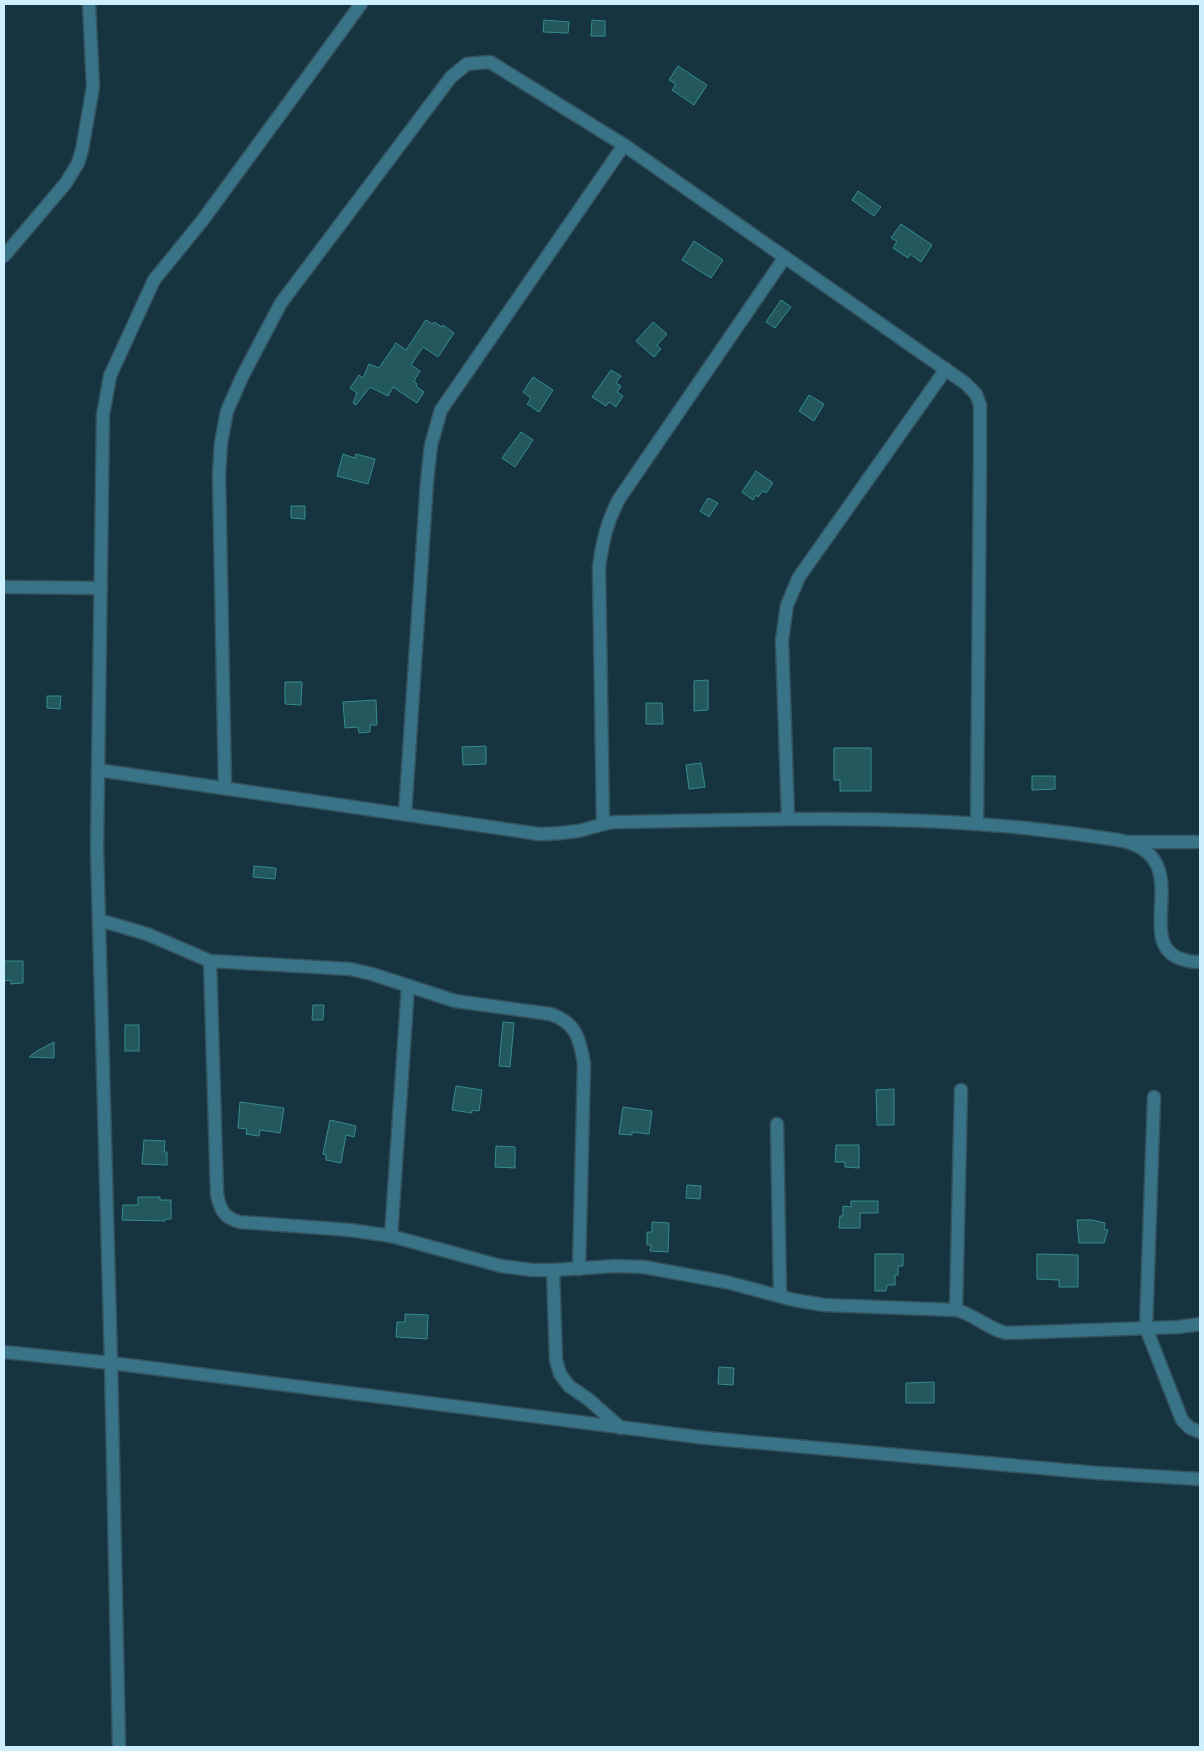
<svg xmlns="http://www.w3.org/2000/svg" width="1204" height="1751" font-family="'Fira Sans Condensed',sans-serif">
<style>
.building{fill:#23585d;stroke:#358b92}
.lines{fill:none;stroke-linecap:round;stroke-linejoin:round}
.minor-casing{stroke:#33525e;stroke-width:15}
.tertiary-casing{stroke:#33525e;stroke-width:15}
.minor{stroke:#387387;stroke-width:12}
.tertiary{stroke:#387387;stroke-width:12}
</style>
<rect width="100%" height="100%" fill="#16343f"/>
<g class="building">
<path d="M544 20 569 22 568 33 543 32Z"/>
<path d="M592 20 605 21V36H591Z"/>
<path d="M678 66 707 85 694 105 672 90 676 84 669 80Z"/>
<path d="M858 191 881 207 874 216 852 200Z"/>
<path d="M901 224 932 245 921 262 910 254 908 258 893 248 897 241 891 238Z"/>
<path d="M694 241 723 260 711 278 682 260Z"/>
<path d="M781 300 791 307 775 328 766 322Z"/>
<path d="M426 320 432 324 434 322 442 327 443 325 454 333 438 357 423 347 411 365 420 371 414 381 417 384 416 386 424 392 417 403 393 387 388 396 370 387 356 405 353 403 357 393 350 388 359 375 363 378 369 364 379 368 396 343 406 350Z"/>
<path d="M653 322 667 334 657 345 661 349 654 357 636 341Z"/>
<path d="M611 370 621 376 616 383 621 386 617 392 623 396 616 407 609 402 606 406 592 397Z"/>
<path d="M533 377 553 390 539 412 527 404 531 398 523 392Z"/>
<path d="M809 395 824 404 814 421 799 411Z"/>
<path d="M521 432 533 440 515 467 502 458Z"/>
<path d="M343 454 355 458 356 454 375 459 368 484 337 476Z"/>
<path d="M756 471 773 483 766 493 763 491 758 497 756 495 753 500 742 492Z"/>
<path d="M708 498 718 503 709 517 700 511Z"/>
<path d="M291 506H305V519L291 518Z"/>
<path d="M708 680V710L694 711V681Z"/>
<path d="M285 682H302L301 705 285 704Z"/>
<path d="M47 696H61L60 709 47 708Z"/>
<path d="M376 700 377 725H370V732L359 733 358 727 345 728 343 702Z"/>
<path d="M646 703H662L663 724H646Z"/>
<path d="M486 746V764L463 765 462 747Z"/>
<path d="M834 748H871V791H840V780H834Z"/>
<path d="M701 763 705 787 689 789 686 765Z"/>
<path d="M1032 776H1055V789L1032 790Z"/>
<path d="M254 866 276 868 275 879 253 877Z"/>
<path d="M4 961H23V983L11 984V980L4 981Z"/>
<path d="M313 1005H324L323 1020H312Z"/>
<path d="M503 1022 514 1023 510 1067 499 1066Z"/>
<rect x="125" y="1025" width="14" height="26"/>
<path d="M54 1042V1058L29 1057 37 1051Z"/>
<path d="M456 1086 482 1090 479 1111 472 1110V1113L452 1110Z"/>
<path d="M894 1089V1125H877L876 1090Z"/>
<path d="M240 1102 284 1108 280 1133 260 1130 259 1136 246 1134 247 1129 238 1128Z"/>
<path d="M623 1107 652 1111 649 1134 632 1132V1135L619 1134Z"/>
<path d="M330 1120 356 1126 354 1137 346 1135 341 1163 326 1160V1155L323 1154Z"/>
<path d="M144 1140 165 1141 164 1152H167V1165L142 1164Z"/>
<path d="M836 1145H859V1168L845 1167V1162H835Z"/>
<path d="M496 1146 515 1147V1168L495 1167Z"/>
<path d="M687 1185 701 1186 700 1199 686 1198Z"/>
<path d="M138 1197H160V1200H171V1219H165V1221L122 1220 123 1205H138Z"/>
<path d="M851 1201H878V1213H860V1228H839L840 1216H843V1206L851 1207Z"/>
<path d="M1077 1220H1092L1105 1223 1104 1229 1108 1230 1104 1243H1079Z"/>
<path d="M652 1222 669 1223 668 1252 650 1251 651 1245H647V1232H652Z"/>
<path d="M875 1254H903V1266H898V1275H895V1285H887L886 1291H875Z"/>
<path d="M1037 1254 1078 1255V1287H1059V1280L1037 1279Z"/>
<path d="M405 1314 428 1315 427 1339 396 1337 397 1322H405Z"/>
<path d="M719 1367 734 1368 733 1385 718 1384Z"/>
<path d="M934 1382V1403H906V1383Z"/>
</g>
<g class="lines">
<defs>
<g id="minor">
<path d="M4 256 66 183 78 163 82 150 93 87 89 4"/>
<path d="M4 587 101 588"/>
<path d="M98 770 539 834C552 834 564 833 578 831 591 828 603 823 616 822 752 820 889 814 1025 828 1052 831 1078 834 1104 838 1112 839 1120 840 1127 842 1197 862 1129 947 1185 960 1190 962 1195 962 1200 962"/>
<path d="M225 788 219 474 221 443 227 411 243 375 281 303 451 77 467 64 490 62 624 145 965 383 976 394 980 405V459L977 823"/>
<path d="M405 814 427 481 431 445 441 410 624 145"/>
<path d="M788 818 782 640 787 605 799 577 946 369"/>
<path d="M603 823 599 567C603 540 606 524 619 499L785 257"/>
<path d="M1130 842H1200"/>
<path d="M99 920 147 934 210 961 217 1194C220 1210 224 1218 240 1222L350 1230 391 1236 501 1266 532 1270H553L616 1266 644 1267 726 1282 794 1300 824 1305 956 1310C974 1314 988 1329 1006 1333L1179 1327 1200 1324"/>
<path d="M210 961 350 969 372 974 455 1001 550 1014C576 1022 580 1039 584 1064L579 1269"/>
<path d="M1154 1097 1146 1328 1182 1420 1190 1428 1200 1432"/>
<path d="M777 1124 780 1295"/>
<path d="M391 1236 408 986"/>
<path d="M553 1270 556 1360 560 1374 569 1386 588 1399 621 1428"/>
<path d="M956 1310 961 1090"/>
<path d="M119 1747 111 1363 97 849 103 415 110 376 154 280 202 221 361 4"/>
</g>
<path id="tertiary" d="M4 1352 111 1363 706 1438 1098 1473 1200 1479"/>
</defs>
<use href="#minor" class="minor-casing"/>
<use href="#tertiary" class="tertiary-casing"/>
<use href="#minor" class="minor"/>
<use href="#tertiary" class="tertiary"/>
</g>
<rect width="1204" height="1751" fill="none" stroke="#cdf0fe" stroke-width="10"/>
</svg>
